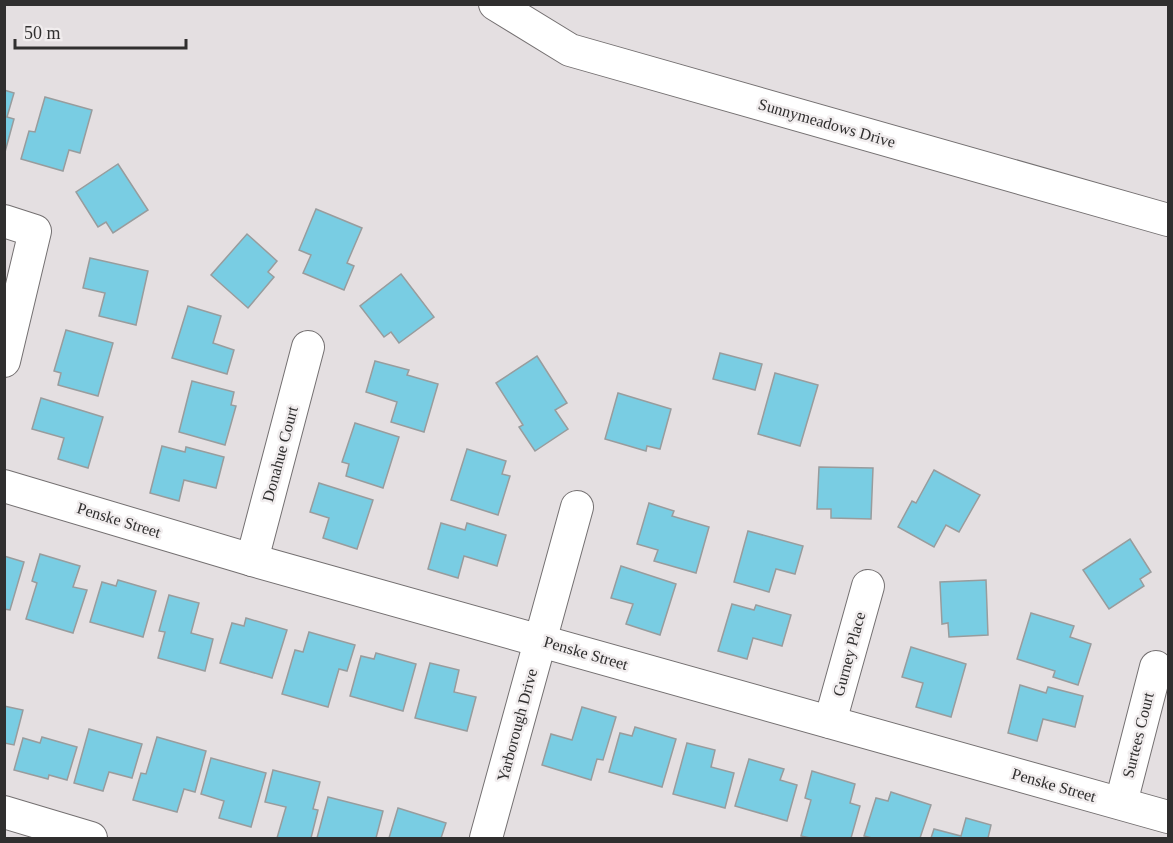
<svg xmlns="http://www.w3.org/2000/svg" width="1173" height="843" font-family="'Times New Roman',serif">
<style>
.building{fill:#79cde3;stroke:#989c9d;stroke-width:1.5}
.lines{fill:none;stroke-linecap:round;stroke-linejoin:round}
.minor-casing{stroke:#747071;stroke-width:34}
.minor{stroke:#fff;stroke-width:32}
.labels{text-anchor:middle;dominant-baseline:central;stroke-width:5;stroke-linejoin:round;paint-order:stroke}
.street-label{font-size:16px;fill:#302f2f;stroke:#f1edee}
</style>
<rect width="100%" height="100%" fill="#e4dfe1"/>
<g class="building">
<path d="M4 90 14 93 7 117 14 119 5 152Z"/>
<path d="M45 97 92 110 80 153 69 150 63 171 21 159 29 131 35 132Z"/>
<path d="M118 164 148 210 113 233 106 222 98 227 76 192Z"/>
<path d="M316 209 362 228 347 263 354 266 344 290 303 273 311 255 299 250Z"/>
<path d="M247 234 277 261 268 272 274 277 248 308 211 275Z"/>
<path d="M90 258 148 271 136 325 99 316 105 293 83 288Z"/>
<path d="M401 274 434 317 399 343 391 332 384 337 360 306Z"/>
<path d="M188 306 221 316 213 343 234 350 227 374 172 358Z"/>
<path d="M66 330 113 343 98 396 58 385 61 373 54 371Z"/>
<path d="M720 353 762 364 755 390 713 379Z"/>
<path d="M537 356 567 403 555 410 568 429 535 451 519 427 523 425 496 383Z"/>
<path d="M375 361 409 370 407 375 438 384 424 432 391 422 397 402 366 392Z"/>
<path d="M775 373 818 385 800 446 758 434Z"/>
<path d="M192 381 234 392 231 405 236 406 225 445 179 432Z"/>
<path d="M618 393 671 409 660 449 647 446 646 451 605 439Z"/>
<path d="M41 398 103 417 88 468 58 459 64 438 32 429Z"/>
<path d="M355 423 399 437 383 488 346 476 349 464 342 462Z"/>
<path d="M162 446 185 452 186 447 224 457 216 488 184 480 179 501 150 493Z"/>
<path d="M467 449 506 461 502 474 510 476 498 515 451 500Z"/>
<path d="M819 467 873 468 871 519 831 518V509H817Z"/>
<path d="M934 470 980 495 959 532 946 525 934 547 898 527 912 501 916 503Z"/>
<path d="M319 483 373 500 357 549 323 538 329 518 310 512Z"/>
<path d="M649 503 674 511 672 516 709 527 696 573 654 561 658 550 637 544Z"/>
<path d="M441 523 465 530 467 523 506 535 497 566 464 556 458 578 428 569Z"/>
<path d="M748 531 803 546 795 574 776 569 769 592 734 582Z"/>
<path d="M1130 539 1151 572 1140 579 1144 586 1109 609 1083 570Z"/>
<path d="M40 554 80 566 73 587 87 590 73 633 26 619 37 583 32 581Z"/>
<path d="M4 556 24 562 10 610 4 609Z"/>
<path d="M621 566 676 584 660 635 626 624 633 604 611 598Z"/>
<path d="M118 580 156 591 143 637 90 622 102 582 116 586Z"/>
<path d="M986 580 988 635 949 637 948 623 942 624 940 582Z"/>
<path d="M169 595 199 603 191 633 213 639 205 671 158 658 165 632 159 631Z"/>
<path d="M732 604 754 610 756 605 791 615 782 646 753 638 747 659 718 651Z"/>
<path d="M1031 613 1074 626 1070 637 1091 644 1078 685 1053 677 1055 671 1017 659Z"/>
<path d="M246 618 287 630 272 678 220 663 232 623 244 626Z"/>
<path d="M309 632 355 645 347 671 339 669 328 707 282 694 295 650 303 652Z"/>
<path d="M911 647 966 664 951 717 916 707 923 683 902 677Z"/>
<path d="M376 653 416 664 403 711 350 696 361 656 374 659Z"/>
<path d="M430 663 459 670 454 692 476 697 467 731 415 718Z"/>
<path d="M1020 685 1046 693 1048 687 1083 696 1075 727 1043 719 1037 741 1008 733Z"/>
<path d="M4 706 23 710 14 745 4 743Z"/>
<path d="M582 707 616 717 603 760 597 759 591 780 542 765 551 734 572 740Z"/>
<path d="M635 727 676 739 662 787 609 772 620 733 632 736Z"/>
<path d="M89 729 142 744 132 778 109 772 103 791 74 783Z"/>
<path d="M42 737 77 747 67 780 49 775 48 779 14 770 23 738 40 743Z"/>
<path d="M157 737 206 751 195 792 184 789 177 812 133 800 141 773 146 774Z"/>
<path d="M687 743 715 750 711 767 734 773 725 808 673 794Z"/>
<path d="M211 758 266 773 251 827 219 818 224 801 201 794Z"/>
<path d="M749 759 784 769 780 780 797 785 787 821 735 806Z"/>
<path d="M273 770 320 782 313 809 318 810 311 838H277L286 807 265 802Z"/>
<path d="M812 771 855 784 850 803 860 806 851 838H810L801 836 811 800 805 798Z"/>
<path d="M891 792 931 805 920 838H872L864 836 876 798 888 801Z"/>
<path d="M328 797 383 811 376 838H317Z"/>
<path d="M398 808 446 823 441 838H389Z"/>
<path d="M966 818 991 825 988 838H931L934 829 961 836Z"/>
</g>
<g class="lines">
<defs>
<g id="minor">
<path d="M495 4 570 50 1168 220"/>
<path d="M4 221 35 231 4 361"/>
<path d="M4 486 252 560 1168 817"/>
<path d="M252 560 308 347"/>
<path d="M830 722 868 586"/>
<path d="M1121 803 1156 667"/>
<path d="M4 812 91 838"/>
<path d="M486 838 577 507"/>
</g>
</defs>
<use href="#minor" class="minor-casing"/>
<use href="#minor" class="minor"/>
</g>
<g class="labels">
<g class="street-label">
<text transform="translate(827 123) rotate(16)">Sunnymeadows Drive</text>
<text transform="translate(280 454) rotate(-75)">Donahue Court</text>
<text transform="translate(119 520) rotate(17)">Penske Street</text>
<text transform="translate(586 653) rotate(16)">Penske Street</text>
<text transform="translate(849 654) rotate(-75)">Gurney Place</text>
<text transform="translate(517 725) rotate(-75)">Yarborough Drive</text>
<text transform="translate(1138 735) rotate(-76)">Surtees Court</text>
<text transform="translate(1054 785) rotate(16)">Penske Street</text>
</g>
</g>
<rect width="1173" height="843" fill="none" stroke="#302f2f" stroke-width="12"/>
<path d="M15 39v9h171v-9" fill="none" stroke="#302f2f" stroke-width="3"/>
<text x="24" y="39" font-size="18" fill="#302f2f" stroke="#f1edee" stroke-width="4.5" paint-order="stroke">50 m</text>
</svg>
